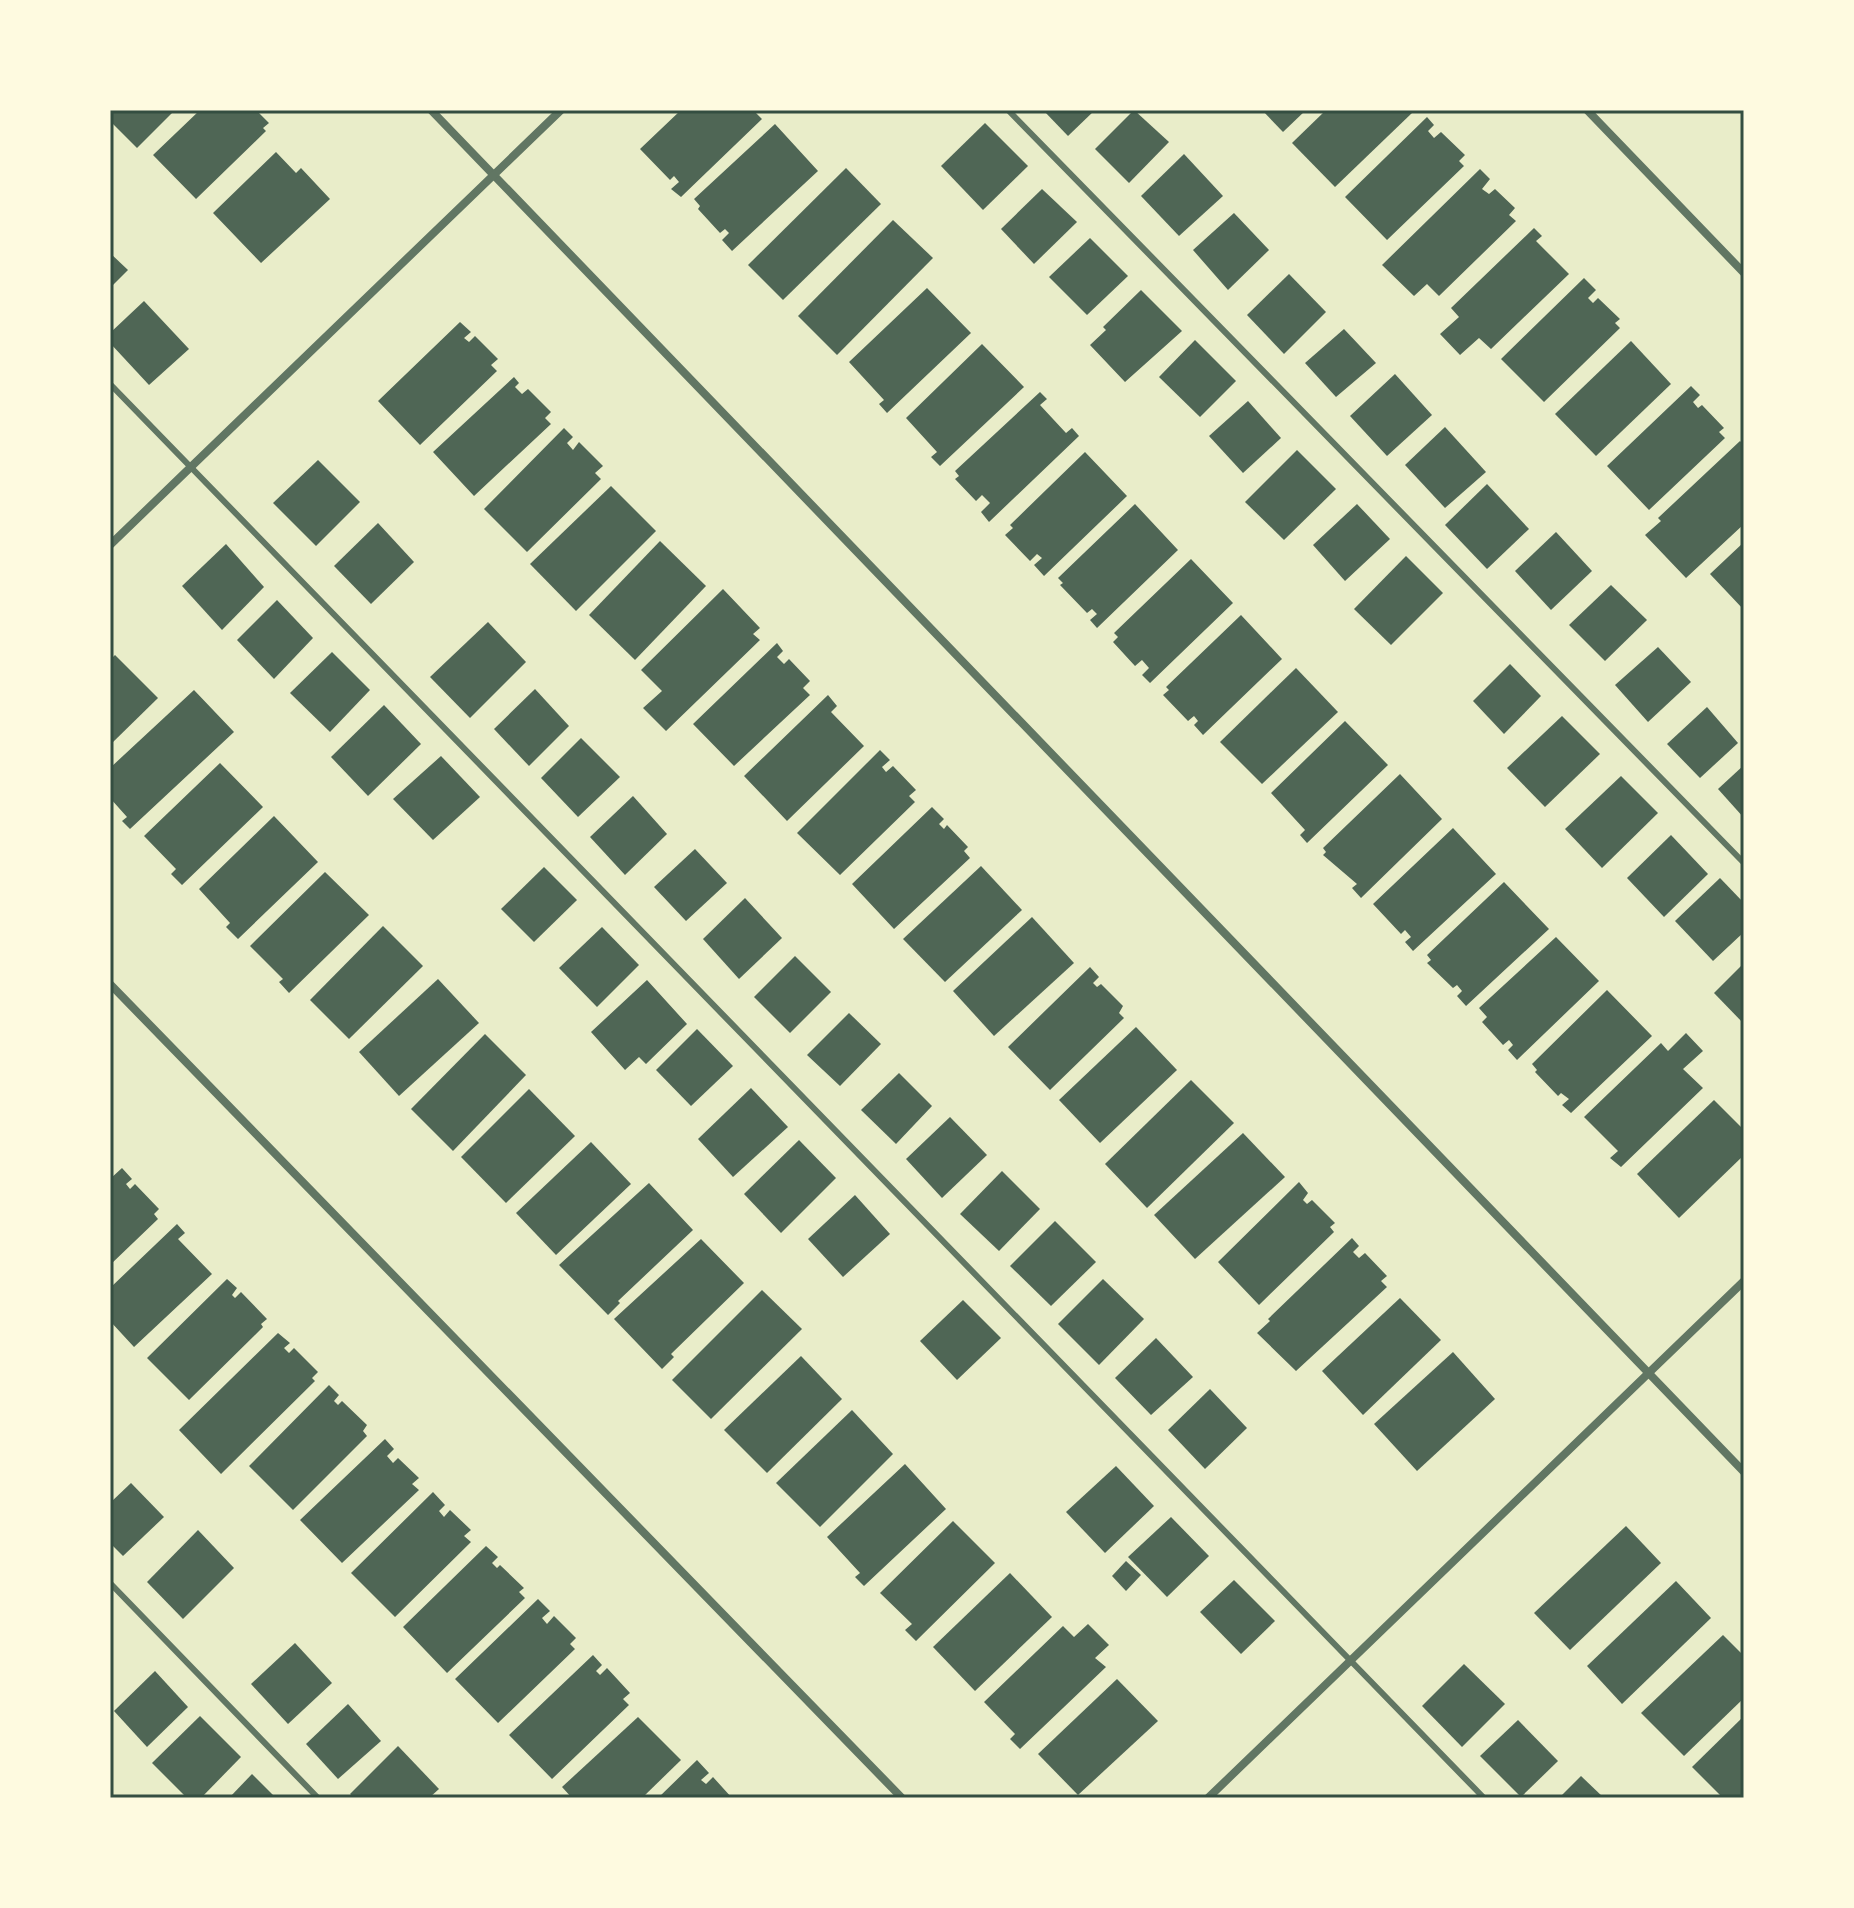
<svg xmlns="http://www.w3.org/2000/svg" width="1854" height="1908" font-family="'Roboto Serif',serif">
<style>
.building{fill:#4f6655}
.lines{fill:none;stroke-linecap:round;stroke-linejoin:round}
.service{stroke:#617663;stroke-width:6}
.minor{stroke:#617663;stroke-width:8}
.neatline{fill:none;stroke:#344e41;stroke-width:3}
</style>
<rect width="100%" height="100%" fill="#e9edc9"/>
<g class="building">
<path d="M110 110H175L137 148 110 121Z"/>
<path d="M200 110H256L269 123 263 128 266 131 196 199 153 155Z"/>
<path d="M681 110H753L762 119 681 197 671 189 679 182 674 176 670 180 640 149Z"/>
<path d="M1043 110H1095L1068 136Z"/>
<path d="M1134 110 1169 142 1129 183 1095 149Z"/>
<path d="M1262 110H1306L1283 132Z"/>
<path d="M1326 110H1409L1412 113 1335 187 1292 143Z"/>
<path d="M1427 117 1434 125 1428 131 1434 138 1441 132 1465 155 1459 161 1464 166 1387 240 1345 197Z"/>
<path d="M985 123 1028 166 983 210 941 166Z"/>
<path d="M775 124 818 171 732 251 722 240 729 233 725 229 720 233 698 209 700 206 694 199Z"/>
<path d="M276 152 296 173 301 168 330 199 261 263 213 213Z"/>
<path d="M1184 154 1223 196 1179 236 1141 196Z"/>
<path d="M846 168 881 204 783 300 748 265Z"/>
<path d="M1480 169 1490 179 1482 189 1489 194 1495 189 1515 208 1509 215 1516 221 1439 296 1427 284 1414 296 1382 265Z"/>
<path d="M1042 189 1077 222 1034 264 1001 229Z"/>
<path d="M1234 213 1269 250 1228 290 1193 250Z"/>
<path d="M893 220 933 258 837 355 798 316Z"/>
<path d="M1534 228 1542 236 1536 241 1569 274 1491 349 1479 338 1460 355 1440 334 1459 317 1451 308Z"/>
<path d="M1090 238 1128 276 1087 315 1049 277Z"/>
<path d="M110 253 128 270 110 288Z"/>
<path d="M1289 274 1326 312 1284 354 1247 315Z"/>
<path d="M1584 278 1596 290 1588 298 1593 303 1598 298 1620 319 1615 323 1620 328 1544 402 1501 359Z"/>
<path d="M927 288 971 333 887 413 879 404 884 400 849 362Z"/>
<path d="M1141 290 1182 331 1125 382 1090 345 1106 330 1103 327Z"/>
<path d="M144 301 189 349 149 385 110 343V333Z"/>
<path d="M460 322 471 332 464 338 469 342 475 336 498 359 491 365 497 371 420 445 378 401Z"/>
<path d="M1344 329 1376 363 1336 397 1305 363Z"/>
<path d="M1195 340 1236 381 1200 417 1159 377Z"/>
<path d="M1631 341 1671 384 1596 456 1555 414Z"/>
<path d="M982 344 1024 387 940 466 931 457 937 452 906 418Z"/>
<path d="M1395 374 1432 415 1387 456 1350 416Z"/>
<path d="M514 377 519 383 515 387 522 394 528 389 551 412 545 418 551 424 474 496 433 452Z"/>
<path d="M1691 386 1700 395 1693 402 1698 408 1702 405 1724 428 1719 432 1725 438 1649 510 1607 466Z"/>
<path d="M1040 392 1047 399 1040 405 1066 433 1072 428 1079 436 989 522 981 512 990 503 982 495 976 501 955 479 959 476 955 471Z"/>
<path d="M1248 401 1281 438 1243 473 1209 436Z"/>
<path d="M1445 427 1486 472 1445 508 1405 465Z"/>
<path d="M564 428 573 437 567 443 573 450 579 442 603 466 595 473 601 479 527 552 484 509Z"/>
<path d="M1740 441 1744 445V524L1686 578 1645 535 1661 521 1658 518Z"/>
<path d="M1297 450 1336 489 1284 540 1245 502Z"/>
<path d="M1085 452 1127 496 1044 576 1034 565 1042 558 1037 554 1030 561 1005 535 1013 528 1010 525Z"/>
<path d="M318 460 360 502 316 546 273 503Z"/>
<path d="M1487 484 1529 529 1487 569 1445 525Z"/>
<path d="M611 486 656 531 576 611 530 564Z"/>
<path d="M1135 504 1178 550 1097 628 1090 620 1097 614 1092 609 1087 613 1060 585 1063 583 1058 578Z"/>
<path d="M1357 504 1390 539 1345 581 1313 545Z"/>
<path d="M378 523 414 562 371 604 334 566Z"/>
<path d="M1556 532 1592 571 1551 610 1515 571Z"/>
<path d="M660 541 706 586 635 660 589 615Z"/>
<path d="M1744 542V610L1710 574Z"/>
<path d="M226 544 264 587 222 630 182 586Z"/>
<path d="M1406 556 1443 593 1391 645 1354 609Z"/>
<path d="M1191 559 1233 603 1150 683 1142 675 1149 668 1142 660 1135 666 1113 642 1118 637 1114 633Z"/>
<path d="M1611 585 1647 620 1605 661 1569 625Z"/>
<path d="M723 589 760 628 753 634 760 640 666 731 643 708 662 691 641 670Z"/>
<path d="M277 600 313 638 274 679 237 640Z"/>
<path d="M1241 615 1282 659 1203 735 1194 725 1198 721 1194 716 1188 721 1163 695 1169 690 1166 687Z"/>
<path d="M488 622 526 662 470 718 430 677Z"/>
<path d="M777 643 783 651 777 657 784 664 789 659 810 681 803 688 810 695 734 766 693 724Z"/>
<path d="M1658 647 1691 682 1648 722 1615 685Z"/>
<path d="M332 652 370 690 330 732 290 693Z"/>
<path d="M115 655 158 698 110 745V660Z"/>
<path d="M1510 664 1541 696 1504 734 1473 701Z"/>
<path d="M1296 668 1338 712 1262 784 1220 742Z"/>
<path d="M535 689 569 726 529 766 494 729Z"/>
<path d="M194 690 234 732 130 829 122 821 127 817 110 798V768Z"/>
<path d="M828 695 837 706 831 712 864 746 787 821 744 776Z"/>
<path d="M384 705 421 744 368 796 331 757Z"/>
<path d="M1707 707 1738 743 1700 778 1667 744Z"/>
<path d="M1562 716 1600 754 1545 807 1507 768Z"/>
<path d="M1345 721 1388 765 1307 843 1300 835 1305 830 1271 793Z"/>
<path d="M581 738 620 777 578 817 541 778Z"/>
<path d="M880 750 890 760 882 767 886 772 893 766 916 790 909 796 915 802 840 875 797 833Z"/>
<path d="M441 756 480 797 433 840 393 799Z"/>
<path d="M220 763 263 807 182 885 171 874 176 869 144 836Z"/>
<path d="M1744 765V818L1718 789Z"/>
<path d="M1400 774 1442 819 1361 898 1352 888 1357 884 1323 855 1326 852 1323 848Z"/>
<path d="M1621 776 1658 813 1602 868 1565 829Z"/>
<path d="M633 796 667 834 625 875 590 837Z"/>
<path d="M932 807 944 819 939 824 944 829 947 825 968 847 964 851 970 858 894 929 852 884Z"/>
<path d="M274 816 318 862 238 939 226 927 230 923 199 889Z"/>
<path d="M1453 828 1496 874 1413 951 1405 942 1411 937 1405 930 1401 934 1373 904Z"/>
<path d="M1671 835 1708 874 1664 917 1627 878Z"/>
<path d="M695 849 727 883 686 921 654 887Z"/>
<path d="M981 866 1022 910 945 982 903 939Z"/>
<path d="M544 867 577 900 534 942 501 909Z"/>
<path d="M325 872 369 915 289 993 279 982 283 979 250 946Z"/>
<path d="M1720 878 1744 903V932L1713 961 1675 921Z"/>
<path d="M1504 882 1549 929 1466 1006 1457 996 1462 991 1457 985 1453 988 1427 963 1431 960 1427 955Z"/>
<path d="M745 898 782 938 739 979 703 939Z"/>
<path d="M1032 917 1074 963 994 1036 953 991Z"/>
<path d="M383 926 423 966 349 1039 310 1000Z"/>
<path d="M602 927 639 965 597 1007 559 968Z"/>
<path d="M1556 937 1599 981 1517 1060 1508 1050 1513 1045 1509 1040 1503 1045 1482 1022 1487 1017 1479 1008Z"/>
<path d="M795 956 831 992 790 1033 754 997Z"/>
<path d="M1744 963V1024L1714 993Z"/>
<path d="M1090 967 1099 977 1093 983 1097 987 1101 984 1123 1006 1119 1013 1124 1018 1050 1090 1008 1047Z"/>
<path d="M438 979 479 1023 399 1096 359 1052Z"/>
<path d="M647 980 687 1024 646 1064 639 1057 625 1070 591 1032Z"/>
<path d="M1607 990 1652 1036 1571 1113 1562 1105 1569 1099 1561 1093 1558 1096 1535 1072 1537 1070 1532 1064Z"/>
<path d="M849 1013 881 1044 840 1086 807 1055Z"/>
<path d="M1136 1027 1177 1070 1100 1143 1059 1100Z"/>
<path d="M697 1029 733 1066 691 1106 656 1070Z"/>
<path d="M1686 1033 1703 1051 1683 1069 1703 1088 1621 1167 1610 1158 1618 1151 1584 1117 1661 1043 1668 1051Z"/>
<path d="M485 1034 526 1075 453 1151 411 1109Z"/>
<path d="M899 1073 932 1106 896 1144 861 1110Z"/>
<path d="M1191 1080 1234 1123 1147 1208 1105 1164Z"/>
<path d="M751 1088 788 1127 733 1177 698 1139Z"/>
<path d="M529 1089 575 1136 506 1203 461 1157Z"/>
<path d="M1714 1100 1744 1130V1155L1679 1218 1637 1174Z"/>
<path d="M950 1117 987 1155 942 1198 906 1159Z"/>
<path d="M1243 1133 1285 1177 1195 1259 1154 1215Z"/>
<path d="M799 1140 836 1178 781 1233 744 1194Z"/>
<path d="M591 1142 631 1184 556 1255 516 1213Z"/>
<path d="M122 1168 132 1179 126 1184 130 1189 135 1184 159 1209 154 1214 158 1219 110 1265V1179Z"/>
<path d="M1002 1171 1040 1209 999 1251 960 1214Z"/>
<path d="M1299 1182 1308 1193 1303 1200 1307 1204 1312 1200 1335 1223 1330 1227 1334 1232 1259 1305 1218 1262Z"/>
<path d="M649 1183 693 1230 618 1301 620 1303 608 1315 559 1265Z"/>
<path d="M855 1195 890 1234 843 1277 808 1239Z"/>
<path d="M1055 1221 1096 1262 1051 1306 1010 1266Z"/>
<path d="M177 1224 185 1233 178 1239 212 1274 134 1347 110 1321V1288Z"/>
<path d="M1352 1238 1359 1246 1353 1252 1359 1258 1365 1253 1387 1276 1381 1281 1387 1287 1296 1371 1257 1333 1270 1321 1268 1319Z"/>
<path d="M701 1239 744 1283 671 1354 674 1357 662 1369 614 1319Z"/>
<path d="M227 1279 237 1288 232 1295 235 1298 241 1292 267 1319 261 1324 263 1327 189 1400 147 1358Z"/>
<path d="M1103 1279 1144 1319 1099 1365 1058 1324Z"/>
<path d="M762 1290 802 1329 711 1419 672 1380Z"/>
<path d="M1400 1298 1441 1340 1363 1415 1322 1371Z"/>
<path d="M963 1300 1001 1338 957 1380 920 1341Z"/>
<path d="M278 1333 290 1343 284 1348 289 1353 294 1348 318 1372 312 1378 315 1381 221 1474 179 1430Z"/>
<path d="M1156 1338 1193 1377 1151 1415 1115 1378Z"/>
<path d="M1453 1352 1495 1399 1417 1471 1374 1424Z"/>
<path d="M801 1356 842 1399 767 1473 724 1430Z"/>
<path d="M329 1385 339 1395 334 1401 338 1405 342 1401 367 1425 363 1431 367 1436 293 1510 249 1466Z"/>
<path d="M1210 1389 1247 1428 1205 1469 1168 1430Z"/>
<path d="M852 1410 893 1454 820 1527 776 1483Z"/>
<path d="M385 1439 394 1449 387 1456 393 1463 398 1458 419 1478 412 1484 419 1490 342 1563 300 1520Z"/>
<path d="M905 1464 946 1509 864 1586 855 1577 860 1573 827 1537Z"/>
<path d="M1116 1466 1154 1506 1105 1553 1066 1512Z"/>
<path d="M131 1483 164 1517 123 1556 110 1543V1503Z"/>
<path d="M433 1492 445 1505 439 1511 444 1517 450 1510 471 1530 464 1536 471 1542 395 1617 351 1573Z"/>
<path d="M1171 1517 1209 1556 1167 1597 1128 1557Z"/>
<path d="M953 1521 995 1563 916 1641 905 1630 912 1624 880 1593Z"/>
<path d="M1626 1526 1661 1563 1570 1650 1534 1613Z"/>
<path d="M198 1530 234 1568 183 1619 147 1582Z"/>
<path d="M486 1546 498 1557 492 1563 497 1568 500 1565 524 1588 519 1592 525 1598 447 1673 403 1627Z"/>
<path d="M1126 1561 1141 1575 1126 1591 1112 1576Z"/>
<path d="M1010 1573 1052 1617 975 1691 933 1647Z"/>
<path d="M1234 1580 1275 1621 1241 1654 1200 1612Z"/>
<path d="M1676 1581 1711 1618 1622 1704 1587 1666Z"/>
<path d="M538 1599 550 1611 542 1618 547 1624 554 1616 576 1638 570 1644 575 1649 498 1723 455 1679Z"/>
<path d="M1088 1624 1109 1645 1095 1658 1106 1667 1020 1749 1010 1739 1015 1734 984 1702 1063 1626 1074 1637Z"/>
<path d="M1723 1635 1744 1656V1698L1684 1756 1641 1713Z"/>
<path d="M295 1643 332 1683 288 1724 251 1684Z"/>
<path d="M593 1655 602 1665 596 1671 600 1675 607 1668 630 1693 623 1699 629 1705 552 1779 509 1735Z"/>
<path d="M1464 1664 1505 1704 1462 1747 1422 1706Z"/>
<path d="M155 1671 188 1707 147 1747 114 1711Z"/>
<path d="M1117 1679 1158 1721 1078 1795 1038 1754Z"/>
<path d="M348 1704 381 1741 338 1779 306 1744Z"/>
<path d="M200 1716 241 1757 201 1798H187L152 1763Z"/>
<path d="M1744 1716V1798H1723L1692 1767Z"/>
<path d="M638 1717 681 1760 642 1798H572L562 1787Z"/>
<path d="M1518 1720 1558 1761 1521 1797 1480 1756Z"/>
<path d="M398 1746 439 1789 429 1798H354L350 1794Z"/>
<path d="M697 1760 709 1773 701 1780 706 1784 713 1777 732 1798H658Z"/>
<path d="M252 1774 276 1798H229Z"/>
<path d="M1581 1776 1604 1798H1559Z"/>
</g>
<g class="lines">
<g class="service">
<path d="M1008 110 1744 863"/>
<path d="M110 384 1484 1798"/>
<path d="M110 1583 318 1798"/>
</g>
<g class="minor">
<path d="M431 110 1744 1472"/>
<path d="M1587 110 1744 273"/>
<path d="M110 545 561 110"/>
<path d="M110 984 902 1798"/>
<path d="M1208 1798 1744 1281"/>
</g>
</g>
<rect width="1854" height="1908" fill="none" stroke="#fefae0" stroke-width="224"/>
<rect x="112" y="112" width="1630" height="1684" class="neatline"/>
</svg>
